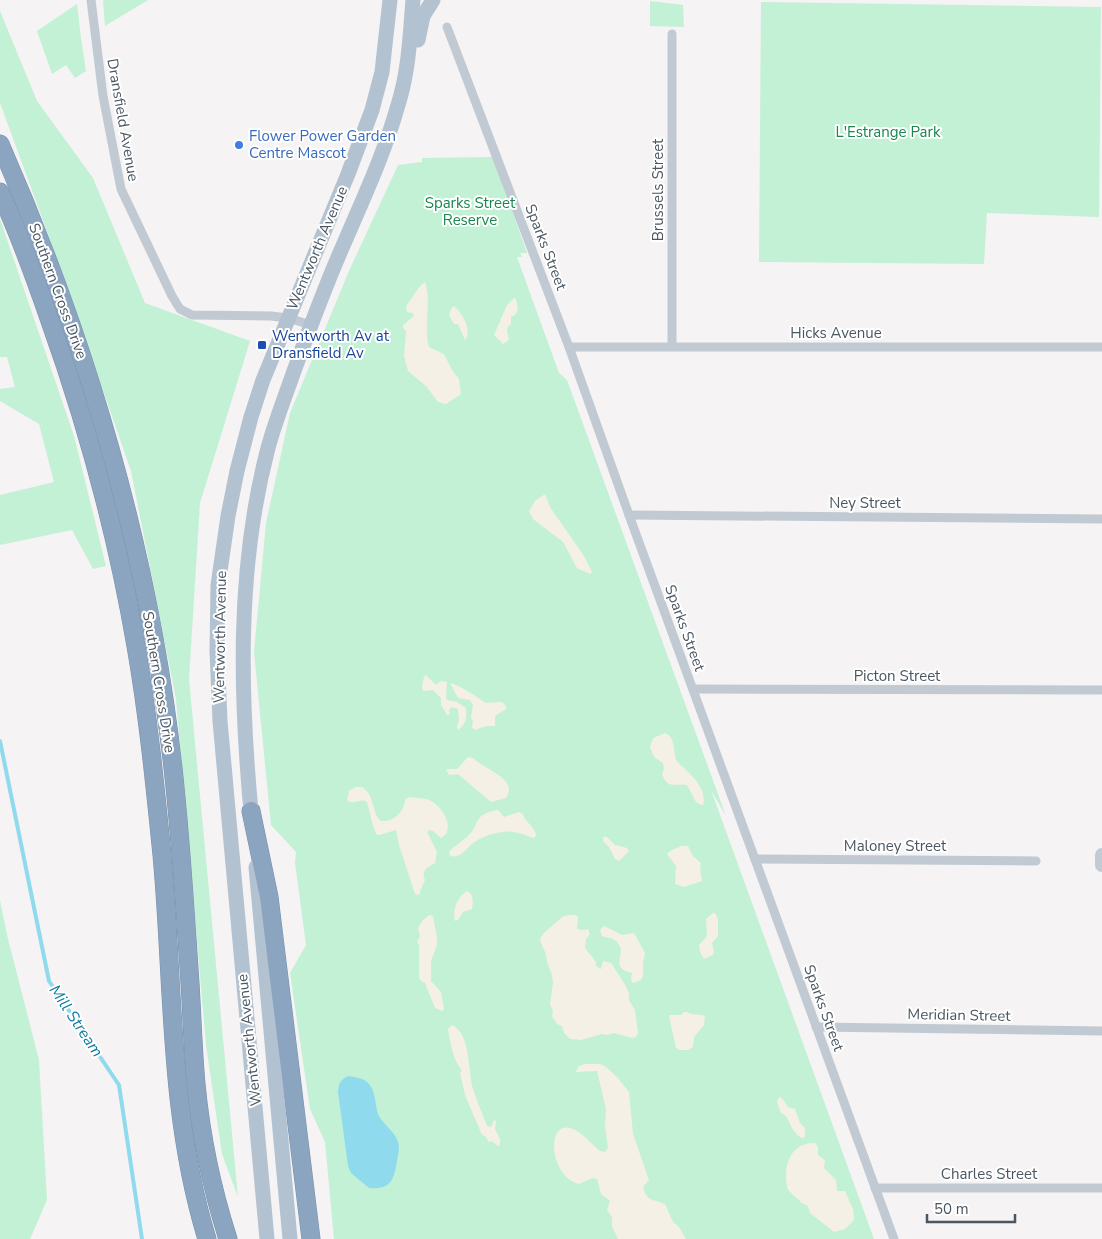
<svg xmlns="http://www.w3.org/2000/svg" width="1102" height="1239" font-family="'Nunito Sans',sans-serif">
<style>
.green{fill:#c3f1d5}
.sand{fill:#f5f0e5}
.water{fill:#90daee}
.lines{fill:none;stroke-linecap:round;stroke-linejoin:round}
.stream{stroke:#90daee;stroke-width:4}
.motorway-casing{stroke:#7690ad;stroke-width:19}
.minor{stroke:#c1cad2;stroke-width:9}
.secondary{stroke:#c1cbd6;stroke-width:14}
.primary{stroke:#b3c2d1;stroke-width:15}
.motorway{stroke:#8ba5c1;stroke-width:18}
.shop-dot{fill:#3f7fe0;stroke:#fff;stroke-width:2}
.transit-dot{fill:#1a4fb4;stroke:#fff;stroke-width:2}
.labels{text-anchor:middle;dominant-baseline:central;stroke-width:4;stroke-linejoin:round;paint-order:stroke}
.street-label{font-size:15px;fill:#4a5661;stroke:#fff}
.park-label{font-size:15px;fill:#17864f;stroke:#fff}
.shop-label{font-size:15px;fill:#366cbe;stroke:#fff;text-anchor:start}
.transit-label{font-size:15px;fill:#164399;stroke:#fff;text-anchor:start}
.water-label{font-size:16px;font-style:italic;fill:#0c7c9b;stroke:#fff}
</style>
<rect width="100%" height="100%" fill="#f5f3f3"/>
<g class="green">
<path d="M103 0H148L105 26Z"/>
<path d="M650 1 683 5 684 27 650 26Z"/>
<path d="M761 2 1101 7 1099 217 987 213 984 264 759 262Z"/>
<path d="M77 4 81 38 86 71 75 78 66 65 52 74 37 31Z"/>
<path d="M0 11 37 101 93 178 145 303 250 341 200 503 189 679 238 1197 222 1154 206 1045 176 699 131 471 63 275 0 103Z"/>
<path d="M493 157 527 253H520L522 257H517L559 373 567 380 726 816 711 790 874 1239H334L325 1142 310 1109 290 973 306 945 295 863 296 852 271 825 254 652 266 523 290 413 349 271 398 165 422 162V158Z"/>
<path d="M0 219 74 436 106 566 93 569 72 530 0 545V495L54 482 39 424 0 401V389L15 387 7 357H0Z"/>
<path d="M0 900 7 935 39 1060 47 1200 30 1239H0Z"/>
</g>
<g class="sand">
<path d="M425 282C432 303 423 326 429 347L444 354 452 370 459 379 461 394 446 404 438 402 426 386 408 371 404 356 406 331 403 328V325L414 316 413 313 407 312 406 306 420 286Z"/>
<path d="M514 298 516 299 518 310 515 315 511 317V324L508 326 507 331 509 340 503 344 494 335 507 305Z"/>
<path d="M454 306C462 313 473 330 465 340L458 324H454L449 315 451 309Z"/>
<path d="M545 494 550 507 584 556 592 572 590 574 577 568 563 542 533 519 529 511 535 501Z"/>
<path d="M426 675 436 685 441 681 447 682 446 696 447 700 457 702 466 708C467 717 466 725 458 730L457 727 459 720 458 709 452 707 449 710 450 714 447 715 441 705V698L433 690 423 691 422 686 424 677Z"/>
<path d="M450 683C462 686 476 697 486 703L502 702 506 706V709L495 716V726H486L475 730 472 727 473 721 471 718 473 705 470 700 458 698Z"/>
<path d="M665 733C677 738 672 752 677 761 679 765 684 767 686 770 695 778 707 792 703 805H701L696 802 687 785C674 783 668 790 662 774L664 769 663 763 654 757 650 747 653 738Z"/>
<path d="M468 757 473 758C484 770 519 778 506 798L491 802 458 774 449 775 446 769H457Z"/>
<path d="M355 787H362C376 796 371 813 381 821 394 822 404 812 405 800L409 797C416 798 423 798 429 800 442 805 457 830 441 838L433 831 429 830 427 832 437 852 435 863C427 868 421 870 425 880L420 891V894L416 895 414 891 399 845 396 830 379 835 376 834 373 826 367 802C361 797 354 806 347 800L349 791Z"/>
<path d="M498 810 504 817 519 812 523 814C525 823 535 826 536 835L534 838C524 835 514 830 503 832 494 833 484 836 476 841 467 846 462 859 450 856L449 852C454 846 461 842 467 837 481 823 473 814 498 810Z"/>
<path d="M603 837H607L615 845 627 848 629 851 619 861 615 859 609 847 603 841Z"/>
<path d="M682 846H688L693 856 701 863 700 869 702 881 684 887 675 884 676 866 667 854 670 851Z"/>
<path d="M467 891C474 894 473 902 472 909L463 912 458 920 455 921C452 910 457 897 467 891Z"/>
<path d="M713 913 716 914 718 920V936L712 943 714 951 713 955 704 959 700 952 699 945 707 936 706 919Z"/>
<path d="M429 915 433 916 437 938V945L431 961V981L441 992 444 1009 442 1011 435 1008 425 983 420 980 419 977V945L417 942 420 936 418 928 422 921Z"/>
<path d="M569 915H576L578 917 577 929 583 930 588 929 590 934 586 939 585 948 596 962V966L601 969 603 961 611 963 626 986 629 994V1000L635 1010 638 1033 636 1037 632 1038 614 1033 607 1035 602 1034 581 1040 570 1039 564 1033 562 1026 557 1024 552 1016 553 1010 550 1005 553 983 552 975 547 962 546 954 540 941 541 937 545 932 562 917Z"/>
<path d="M604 926 622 935 634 933 645 953 643 963V976L641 980 633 983 631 980 632 973C607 967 629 954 617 942 613 937 607 938 602 936L600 930Z"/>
<path d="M684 1012H687L691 1014 703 1015 705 1017 704 1025 694 1037 693 1047 688 1050H679L676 1048 669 1016 670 1015H681Z"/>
<path d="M452 1025C471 1033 468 1073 473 1089 477 1101 482 1113 487 1126L491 1127 494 1120 496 1121 495 1129 500 1139V1145L498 1146 492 1141 489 1142 485 1136 482 1135 465 1095 460 1073 462 1070C453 1061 450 1041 448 1029Z"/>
<path d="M584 1064H600L606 1067 617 1077 629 1092 633 1134 649 1180 643 1187C647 1202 653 1199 665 1204L673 1222 679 1227 686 1239H618L612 1226V1217L607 1210 610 1201 601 1194 597 1179 592 1178 579 1184C549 1176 545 1117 573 1129 584 1134 591 1144 600 1151L605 1152 608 1148 605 1125 606 1109 597 1071 576 1072 578 1067Z"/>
<path d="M779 1097 782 1098 788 1107 795 1109 800 1123 805 1128V1137L802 1138C793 1134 791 1124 786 1116L781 1113 777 1102Z"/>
<path d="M815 1143 818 1147V1155L825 1160 824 1168 836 1180 837 1191H845L853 1209 854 1220 845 1229 834 1232 810 1213 808 1206 802 1203 788 1190C782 1169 789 1142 815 1143Z"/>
</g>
<path class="water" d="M348 1076C355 1077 364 1078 369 1084 376 1092 375 1105 378 1114 382 1124 395 1131 398 1142 400 1148 398 1155 397 1161 394 1181 390 1190 369 1188L351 1173 348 1166 338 1092C339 1083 340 1080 348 1076Z"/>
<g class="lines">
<path class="stream" d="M0 741 49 981 119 1085 142 1239"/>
<defs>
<g id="motorway">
<path d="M0 144C87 342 149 552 173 768 181 840 185 911 190 983 192 1016 193 1051 196 1084 201 1137 212 1189 228 1239"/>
<path d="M0 192C19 233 34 275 49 318 87 424 117 535 136 646 148 715 155 785 162 855 174 985 168 1112 207 1239"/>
<path d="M251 811 269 897 311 1239"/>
</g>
</defs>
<use href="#motorway" class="motorway-casing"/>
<g class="minor">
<path d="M91 0 103 96 121 189 172 296 180 309 192 315 271 316 288 318 311 325"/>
<path d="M447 27 569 347 629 515 894 1239"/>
<path d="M672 346V34"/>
<path d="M569 347H1102"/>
<path d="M629 515 1102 519"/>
<path d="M693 689 1102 690"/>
<path d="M755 859 1036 861"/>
<path d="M816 1027 1102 1031"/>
<path d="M875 1188H1102"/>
</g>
<path class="secondary" d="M1102 855V865"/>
<g class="primary">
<path d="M418 40 423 16 433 0"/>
<path d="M252 822C240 698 236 570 268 448 275 422 285 397 294 371 309 330 324 289 342 248 362 201 384 155 398 105 409 71 410 35 413 0"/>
<path d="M256 867 290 1239"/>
<path d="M267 1239 220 721 217 651 218 585 228 516 237 471 251 417 263 380 348 174 372 110 382 72 390 0"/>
</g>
<use href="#motorway" class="motorway"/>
</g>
<circle class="shop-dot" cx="239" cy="145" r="5"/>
<rect class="transit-dot" x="257" y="340" width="10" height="10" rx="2.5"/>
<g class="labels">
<g class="street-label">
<text transform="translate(123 120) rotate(80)">Dransfield Avenue</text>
<text transform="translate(658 190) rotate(-90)">Brussels Street</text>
<text transform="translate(546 247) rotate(69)">Sparks Street</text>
<text transform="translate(317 248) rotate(-67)">Wentworth Avenue</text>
<text transform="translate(58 291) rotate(70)">Southern Cross Drive</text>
<text x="836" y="333">Hicks Avenue</text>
<text x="865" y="503">Ney Street</text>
<text transform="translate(685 628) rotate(70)">Sparks Street</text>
<text transform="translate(220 637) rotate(-89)">Wentworth Avenue</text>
<text x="897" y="676">Picton Street</text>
<text transform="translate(159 682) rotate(81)">Southern Cross Drive</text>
<text x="895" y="846">Maloney Street</text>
<text transform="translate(824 1008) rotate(70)">Sparks Street</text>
<text transform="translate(959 1015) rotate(1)">Meridian Street</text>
<text transform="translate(249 1040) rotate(-96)">Wentworth Avenue</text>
<text x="989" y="1174">Charles Street</text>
</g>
<g class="park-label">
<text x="888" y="132">L'Estrange Park</text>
<text x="470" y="203">Sparks Street<tspan x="470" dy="17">Reserve</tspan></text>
</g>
<g class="shop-label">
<text x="249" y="136">Flower Power Garden<tspan x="249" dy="17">Centre Mascot</tspan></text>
</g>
<g class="transit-label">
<text x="272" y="336">Wentworth Av at<tspan x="272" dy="17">Dransfield Av</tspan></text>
</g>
<g class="water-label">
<text transform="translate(76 1021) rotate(56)">Mill Stream</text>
</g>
</g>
<path d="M927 1214v8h88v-8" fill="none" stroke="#4a5661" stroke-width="2.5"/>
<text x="934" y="1214" font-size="15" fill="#4a5661" stroke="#ffffff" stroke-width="4" paint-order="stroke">50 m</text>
</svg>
